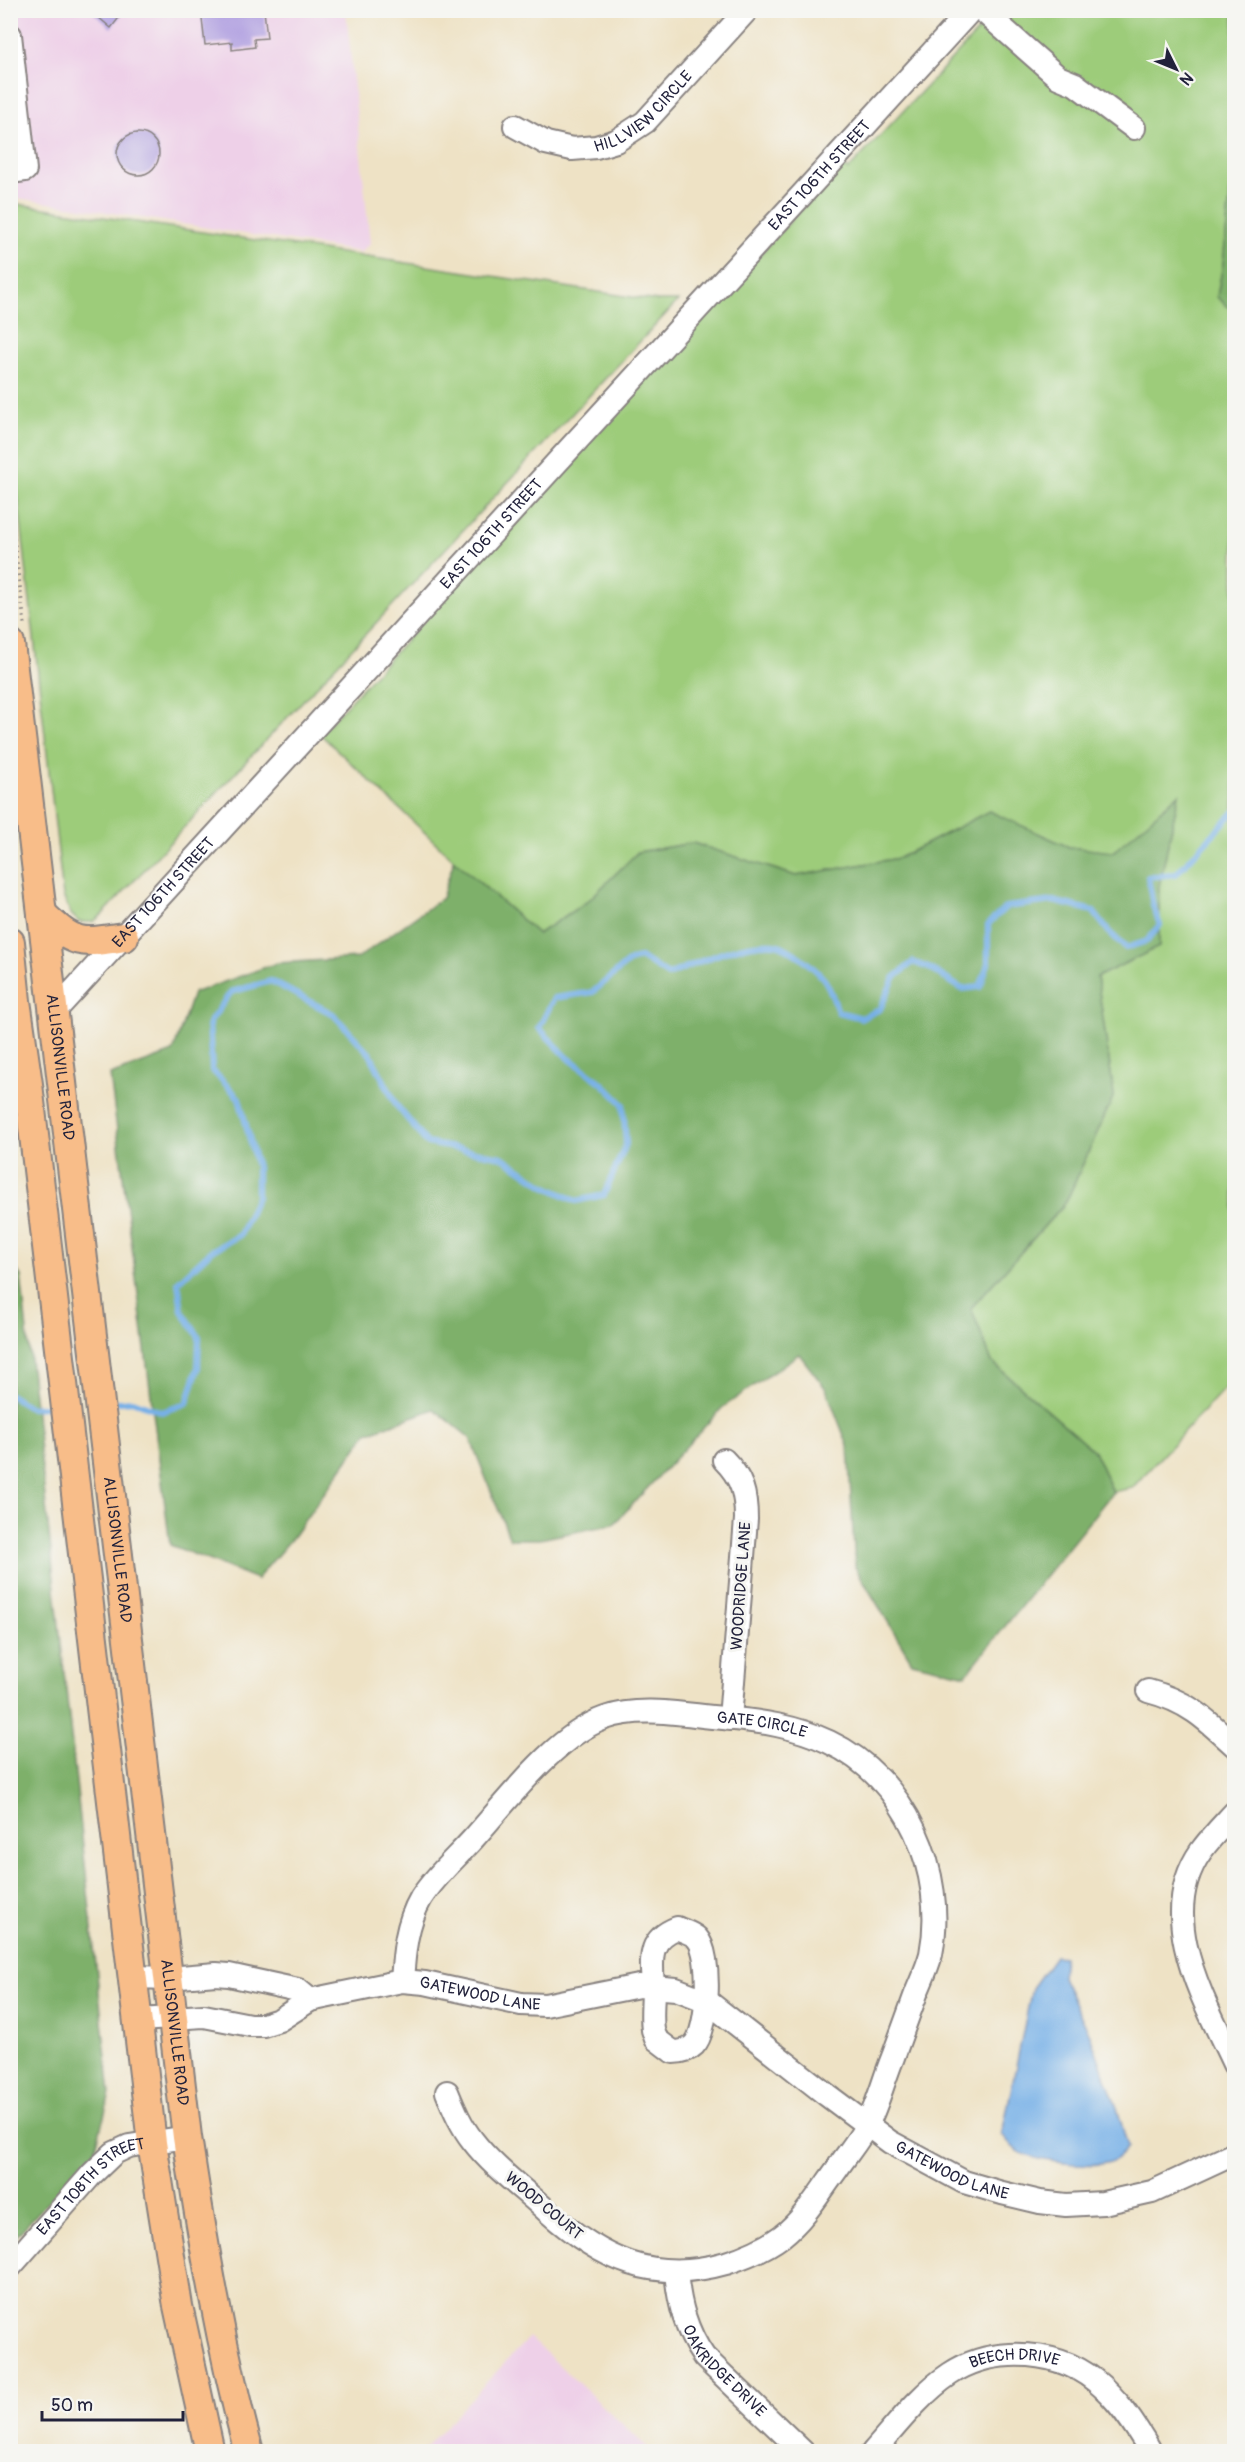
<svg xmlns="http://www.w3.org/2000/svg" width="1245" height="2462" font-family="Pangolin,sans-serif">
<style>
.built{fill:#eed0e8}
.green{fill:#9dcc7a;stroke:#60775a;stroke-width:1.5}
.forest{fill:#7eb06a;stroke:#506952;stroke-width:1.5}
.water{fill:#77b0e7;stroke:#4c6991;stroke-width:1.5}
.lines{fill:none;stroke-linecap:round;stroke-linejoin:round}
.stream{stroke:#77b0e7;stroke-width:6}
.building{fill:#aa98df}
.minor-casing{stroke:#888280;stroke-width:26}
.major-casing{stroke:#888280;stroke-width:32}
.path{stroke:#888280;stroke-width:4;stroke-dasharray:1.5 4.5;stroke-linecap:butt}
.minor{stroke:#fff;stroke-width:22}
.major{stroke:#f8bd89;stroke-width:28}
.labels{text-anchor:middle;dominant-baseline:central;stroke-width:6;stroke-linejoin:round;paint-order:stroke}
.street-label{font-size:16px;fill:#22223b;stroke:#f6f6f2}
</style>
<rect width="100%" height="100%" fill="#f6f6f2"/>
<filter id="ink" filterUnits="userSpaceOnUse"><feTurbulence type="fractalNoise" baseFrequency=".0167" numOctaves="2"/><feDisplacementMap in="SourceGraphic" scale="12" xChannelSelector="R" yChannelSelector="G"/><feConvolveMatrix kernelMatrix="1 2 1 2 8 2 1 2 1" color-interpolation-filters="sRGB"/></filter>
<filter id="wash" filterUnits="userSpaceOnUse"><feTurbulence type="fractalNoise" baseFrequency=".008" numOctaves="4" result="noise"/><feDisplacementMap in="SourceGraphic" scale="24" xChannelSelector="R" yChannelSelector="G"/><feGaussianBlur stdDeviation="1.35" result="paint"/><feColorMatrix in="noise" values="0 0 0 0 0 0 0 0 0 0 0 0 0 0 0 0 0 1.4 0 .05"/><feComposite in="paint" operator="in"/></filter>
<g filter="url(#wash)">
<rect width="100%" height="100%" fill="#eee2c5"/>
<g class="built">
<path d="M10 11H346L370 243 361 252 11 197Z"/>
<path d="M529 2337 651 2451H422Z"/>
</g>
<g class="green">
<path d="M997 11H1234V184L1231 187 1223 264 1217 297 1234 312V1378L1132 1488 1113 1492 1094 1451 992 1362 971 1308 1066 1202 1114 1095 1097 977 1159 946V886L1179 794 1113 853 1069 847 989 811 899 858 796 876 693 843 638 852 588 901 538 934 454 860 320 734 842 165 848 170Z"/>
<path d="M11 203 658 301H678L102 915 93 922H79L71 914 63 896 11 433Z"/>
</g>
<g class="forest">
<path d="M1234 184V312L1217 297 1223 264 1231 186Z"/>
<path d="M1179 794 1159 886V947L1097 977 1114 1095 1066 1202 971 1308 992 1362 1094 1451 1113 1492 966 1675 912 1662 855 1567 848 1446 826 1389 799 1354 722 1408 614 1524 540 1539H510L470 1438 434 1409 367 1433 292 1538 257 1579 170 1545 110 1075 173 1052 193 993 277 963 358 958 442 898 454 860 538 934 588 901 638 852 693 843 796 876 899 858 989 811 1069 847 1113 852Z"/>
<path d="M10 1260 21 1276 110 2094 95 2151 13 2240 10 2237Z"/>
</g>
<path class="water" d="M1055 1956 1064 1957 1062 1977 1090 2035 1117 2108 1128 2147C1123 2153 1117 2159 1110 2162 1091 2168 1034 2162 1018 2151 1011 2147 1007 2140 1002 2134L1032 1988Z"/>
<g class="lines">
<g class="stream">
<path d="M10 1395 31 1408 57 1406"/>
<path d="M106 1403 133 1401 162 1412 187 1403 198 1368 199 1337 182 1311 178 1282 211 1251 240 1235 257 1197V1167L239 1098 212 1070 209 1023 231 992 271 981 333 1014 370 1054 397 1106 427 1143 502 1157 543 1185 576 1201 604 1195 626 1144 623 1104 602 1083 567 1057 539 1028 554 998 593 992 628 962 640 957 668 975C700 962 739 942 774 944 787 945 815 968 823 978 830 986 834 1001 838 1012L862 1018 880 1009 894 978 913 962 931 969 962 989 980 987 988 964V924L1006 907 1053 901 1093 911 1109 932 1126 948 1147 941 1160 925 1153 906 1148 877 1176 874 1234 812"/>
</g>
</g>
<g id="blocks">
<g class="building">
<path d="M90 10H125L111 28Z"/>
<path d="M201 10H264L267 38 254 39 255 47 232 50V42L205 45Z"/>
<circle cx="138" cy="154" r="21"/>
</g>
</g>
</g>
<g filter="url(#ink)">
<use href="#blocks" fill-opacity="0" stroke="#888280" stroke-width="1.5"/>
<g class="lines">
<defs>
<g id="minor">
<path d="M982 10 1058 77 1075 84 1134 128"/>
<path d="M10 35 25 170 10 172"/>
<path id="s1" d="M515 126 546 143 572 149 596 147 616 141 645 122 747 10"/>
<path id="s2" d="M54 1012 971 10"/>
<path d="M724 1460C742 1478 746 1494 746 1519L730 1719"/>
<path d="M1148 1691C1187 1701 1205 1718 1234 1745"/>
<path d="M1234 1813C1223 1825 1211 1837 1201 1851 1154 1918 1205 2001 1234 2064"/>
<path d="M677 1928C683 1931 692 1933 697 1938 712 1954 709 2030 694 2045 688 2051 681 2052 673 2052L656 2039 653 2030C651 2016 653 2002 653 1988 652 1961 646 1940 677 1928Z"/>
<path d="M134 1977 169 1978 216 1974 229 1975 298 1990 310 2000"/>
<path id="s3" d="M402 1981C404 1952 406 1924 421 1898 435 1876 456 1858 473 1839 508 1800 556 1735 605 1718 642 1705 685 1715 723 1718 760 1721 795 1726 829 1742 906 1778 947 1873 931 1954 928 1966 922 1979 917 1991 909 2013 901 2035 893 2057 884 2079 878 2103 868 2123 860 2139 847 2154 837 2169 820 2192 805 2218 782 2236 766 2248 745 2257 726 2263 653 2284 601 2259 547 2211 522 2188 493 2167 473 2141 461 2126 454 2109 447 2092"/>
<path id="s4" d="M139 2020 204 2016 250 2025H263L279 2020 310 2000 402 1981 425 1983 521 2004 545 2005 639 1986 676 1989 707 2001 827 2095 890 2142 964 2182 1002 2193 1040 2202 1066 2205 1103 2203 1152 2192 1234 2154"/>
<path id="s5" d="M10 2267 92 2174 114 2153 129 2146 187 2137"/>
<path id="s6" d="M676 2272C679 2304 686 2331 704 2357L803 2452"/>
<path id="s7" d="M873 2452C897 2425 920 2394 950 2374 968 2362 989 2356 1010 2355 1083 2352 1117 2394 1151 2452"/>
</g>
<g id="major">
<path id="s8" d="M10 644 187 2137C203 2243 221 2348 249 2452"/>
<path d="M42 914C75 945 80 944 124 937"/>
<path d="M10 942 16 1001 28 1084 152 2143 178 2306 210 2452"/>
</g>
</defs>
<use href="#minor" class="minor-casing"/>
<use href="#major" class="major-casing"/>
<path class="path" d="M10 509 25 628"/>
<use href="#minor" class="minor"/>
<use href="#major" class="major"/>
</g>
</g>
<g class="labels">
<g class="street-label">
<text stroke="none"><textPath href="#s1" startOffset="146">HILLVIEW CIRCLE</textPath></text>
<text stroke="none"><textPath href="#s2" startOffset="1134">EAST 106TH STREET</textPath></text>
<text stroke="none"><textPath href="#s2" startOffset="648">EAST 106TH STREET</textPath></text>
<text stroke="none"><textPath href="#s2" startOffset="162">EAST 106TH STREET</textPath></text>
<text stroke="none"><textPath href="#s8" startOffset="426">ALLISONVILLE ROAD</textPath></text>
<text stroke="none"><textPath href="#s8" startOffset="912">ALLISONVILLE ROAD</textPath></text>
<text transform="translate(741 1586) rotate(-86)">WOODRIDGE LANE</text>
<text stroke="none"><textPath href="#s3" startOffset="504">GATE CIRCLE</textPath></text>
<text stroke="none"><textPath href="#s4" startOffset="352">GATEWOOD LANE</textPath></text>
<text stroke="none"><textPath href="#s8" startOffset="1398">ALLISONVILLE ROAD</textPath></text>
<text stroke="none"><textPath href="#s4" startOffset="884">GATEWOOD LANE</textPath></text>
<text stroke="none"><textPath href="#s5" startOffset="116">EAST 108TH STREET</textPath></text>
<text transform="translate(544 2206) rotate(40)">WOOD COURT</text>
<text stroke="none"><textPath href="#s7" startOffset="178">BEECH DRIVE</textPath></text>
<text stroke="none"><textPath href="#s6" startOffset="114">OAKRIDGE DRIVE</textPath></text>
</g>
</g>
<rect width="1245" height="2462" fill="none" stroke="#f6f6f2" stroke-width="36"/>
<g transform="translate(1176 69) rotate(133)" stroke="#f6f6f2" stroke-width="4.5" paint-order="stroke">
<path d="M0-4.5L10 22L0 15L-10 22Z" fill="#22223b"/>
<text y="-9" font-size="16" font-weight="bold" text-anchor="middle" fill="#22223b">N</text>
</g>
<path d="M42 2411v9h141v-9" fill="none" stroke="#22223b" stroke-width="3"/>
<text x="51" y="2411" font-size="18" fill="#22223b" stroke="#f6f6f2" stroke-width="4.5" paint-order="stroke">50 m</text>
</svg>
